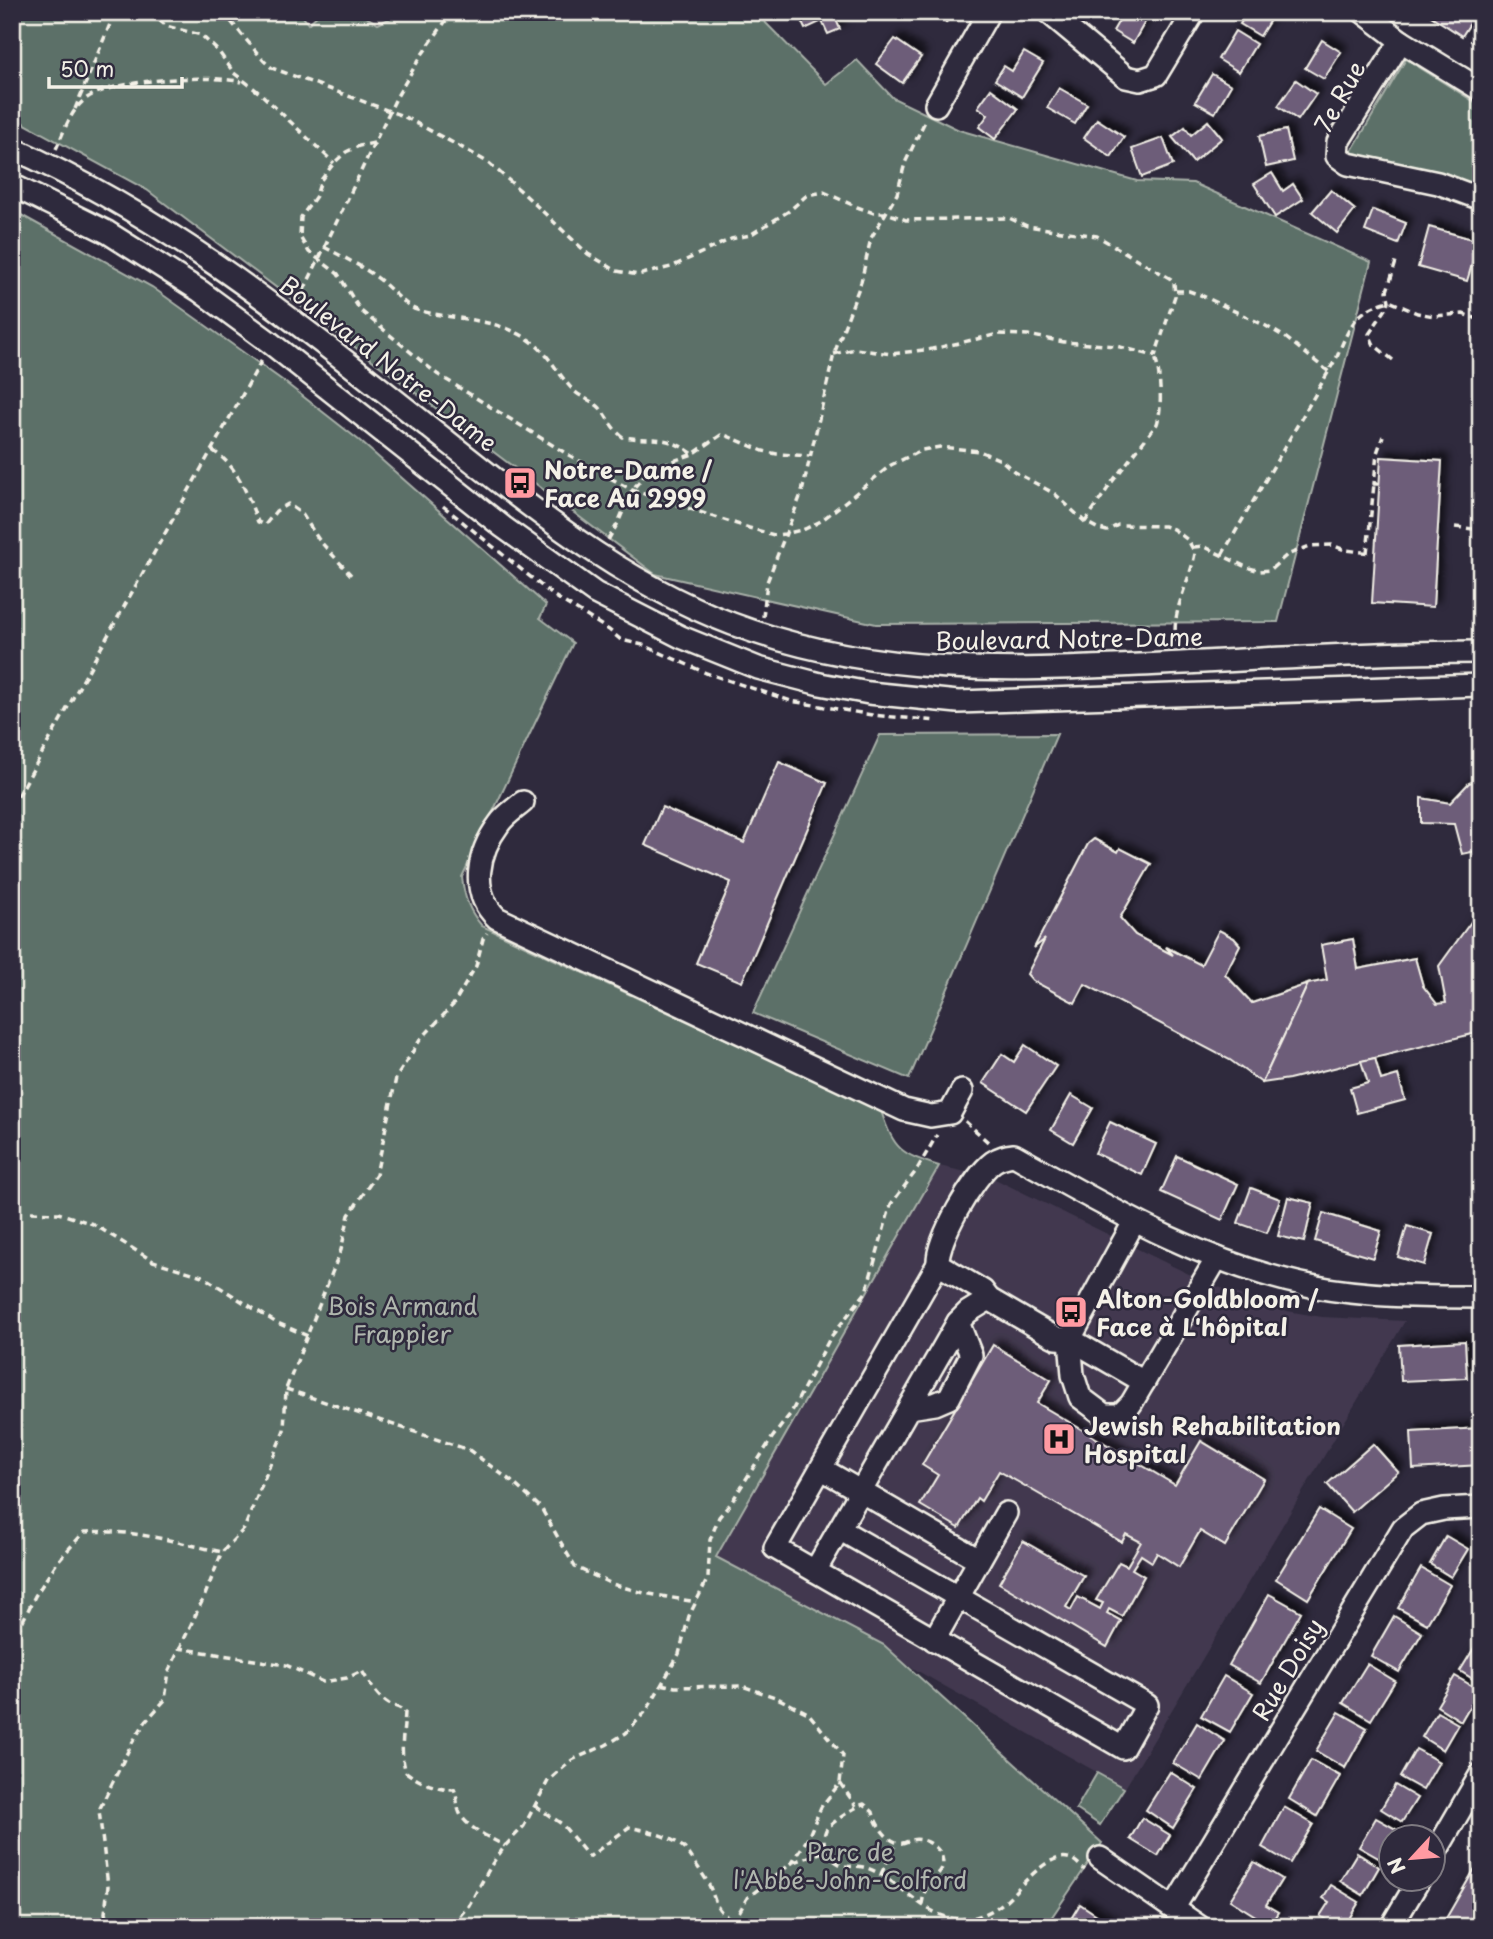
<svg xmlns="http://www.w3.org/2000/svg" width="1493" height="1939" font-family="'Playpen Sans',sans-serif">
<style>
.built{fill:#42394f}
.green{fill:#5c7068;stroke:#a8b0a8;stroke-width:2}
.building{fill:#6d5d79;stroke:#f4f1e8;stroke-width:2;filter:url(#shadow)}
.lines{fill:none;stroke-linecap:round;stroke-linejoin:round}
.minor-casing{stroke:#f4f1e8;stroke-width:26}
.path{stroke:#f4f1e8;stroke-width:3.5;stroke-dasharray:7 5;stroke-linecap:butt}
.minor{stroke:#2f2a3d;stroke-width:21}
.labels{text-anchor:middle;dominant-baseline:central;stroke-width:5;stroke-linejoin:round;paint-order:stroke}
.street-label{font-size:24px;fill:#f4f1e8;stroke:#2f2a3d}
.poi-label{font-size:24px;font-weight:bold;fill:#f4f1e8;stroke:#2f2a3d;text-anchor:start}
.park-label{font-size:24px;fill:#b0b7ae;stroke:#2f2a3d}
</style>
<defs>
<filter id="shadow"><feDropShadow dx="6" dy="-6" stdDeviation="3.5" flood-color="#0009"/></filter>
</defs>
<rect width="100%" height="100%" fill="#2f2a3d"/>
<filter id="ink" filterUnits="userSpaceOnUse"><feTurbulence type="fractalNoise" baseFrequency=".0143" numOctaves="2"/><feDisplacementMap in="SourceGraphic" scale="14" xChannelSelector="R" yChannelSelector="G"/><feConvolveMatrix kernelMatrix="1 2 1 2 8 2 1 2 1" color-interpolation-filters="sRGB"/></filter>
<g filter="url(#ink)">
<path class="built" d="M939 1166 993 1178 1207 1283 1287 1311 1322 1317 1405 1321 1125 1788 716 1557Z"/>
<g class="green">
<path d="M12 12H300L308 24 321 12H358L378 24 404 12H444L467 21 474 12H755L826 84 857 60 893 98 959 130 1137 181 1193 183 1371 262 1278 622 876 624 655 574 147 190 12 117Z"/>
<path d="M1406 59 1481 106V188L1351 152Z"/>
<path d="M12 210 152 287 282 380 360 441 546 605 540 618 573 643 462 877C464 897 469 911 482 926L881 1111C895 1151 900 1153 939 1166L716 1557 884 1645 1102 1843 1045 1927H12Z"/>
<path d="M1057 734 909 1079 753 1013 880 735Z"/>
<path d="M1097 1773 1124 1788 1100 1825 1076 1809Z"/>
</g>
<g class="building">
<path d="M797 12H833L840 29 828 34 822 21 805 29Z"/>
<path d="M926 12H952L946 23Z"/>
<path d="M1124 12H1145L1149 15 1133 43 1113 31Z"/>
<path d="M1248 12H1275L1260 36 1240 24Z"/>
<path d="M1434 12H1467L1474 17 1462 36 1431 16Z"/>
<path d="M1481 26V48L1471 41Z"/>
<path d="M1235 31 1256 44 1239 72 1218 59Z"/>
<path d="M895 39 921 57 902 83 876 64Z"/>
<path d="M1322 40 1341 52 1324 79 1305 68Z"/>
<path d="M1024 52 1043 63 1022 97 995 80 1004 66 1012 71Z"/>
<path d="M1212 74 1231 85 1215 113 1195 102Z"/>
<path d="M1296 80 1316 94 1298 120 1278 106Z"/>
<path d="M1059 88 1087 104 1075 124 1047 108Z"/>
<path d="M991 89 1018 109 995 139 979 127 988 115 978 107Z"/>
<path d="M1097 119 1124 137 1111 157 1084 138Z"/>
<path d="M1208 121 1222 138 1193 162 1172 137 1185 127 1191 135Z"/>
<path d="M1286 130 1293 161 1266 167 1259 136Z"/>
<path d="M1163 138 1173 165 1142 177 1132 149Z"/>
<path d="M1272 173 1283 191 1293 184 1303 199 1275 217 1254 184Z"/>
<path d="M1331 190 1355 210 1337 233 1312 212Z"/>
<path d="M1373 210 1406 223 1398 244 1365 231Z"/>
<path d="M1429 227 1479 241 1467 281 1418 267Z"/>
<path d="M1381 457 1442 461 1433 607 1372 603Z"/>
<path d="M779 762 827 783 742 982 696 963 731 882 645 845 662 807 744 843Z"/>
<path d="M1481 780V850L1462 854 1454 824 1421 823V798L1450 803 1469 783Z"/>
<path d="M1094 839 1118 852 1120 848 1151 864 1120 918 1135 935 1173 955 1166 947 1201 965 1219 930 1234 938 1240 945 1225 974 1252 1003 1308 984 1262 1083 1230 1060 1085 984 1075 1003 1033 981 1027 974 1045 939 1034 948 1088 844Z"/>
<path d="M1481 908V1036L1476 1033 1289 1079 1262 1083 1308 984 1327 980 1321 945 1353 939 1358 969 1415 958 1423 986 1437 1004 1446 1003 1439 966Z"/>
<path d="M1025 1045 1056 1066 1026 1111 983 1083 1002 1054 1014 1062Z"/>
<path d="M1375 1058 1381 1080 1398 1075 1405 1100 1357 1113 1350 1088 1368 1083 1361 1061Z"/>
<path d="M1071 1095 1093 1108 1073 1143 1051 1130Z"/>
<path d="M1110 1122 1156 1144 1142 1175 1095 1153Z"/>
<path d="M1177 1156 1238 1184 1222 1220 1161 1192Z"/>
<path d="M1251 1188 1280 1199 1267 1233 1238 1223Z"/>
<path d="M1288 1197 1313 1203 1304 1242 1278 1236Z"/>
<path d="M1323 1213 1381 1231 1373 1258 1315 1241Z"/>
<path d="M1407 1226 1433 1234 1424 1265 1398 1257Z"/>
<path d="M1465 1341 1467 1378 1401 1381 1399 1345Z"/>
<path d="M993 1345 1051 1380 1037 1403 1175 1485 1201 1441 1264 1479 1225 1546 1200 1531 1179 1567 1157 1553 1152 1562 1141 1555 1132 1569 1144 1576 1122 1616 1109 1609 1107 1613 1121 1621 1107 1647 999 1583 1023 1541 1084 1576 1066 1607 1071 1610 1078 1597 1100 1609 1103 1603 1096 1600 1119 1562 1127 1566 1141 1542 1126 1534 1122 1542 999 1471 981 1501 977 1498 959 1528 920 1505 938 1475 922 1465Z"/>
<path d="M1481 1428V1465L1413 1469 1411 1432Z"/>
<path d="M1373 1444 1398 1472 1352 1512 1327 1484Z"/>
<path d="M1319 1509 1351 1529 1308 1599 1276 1579Z"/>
<path d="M1446 1536 1468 1549 1451 1577 1430 1564Z"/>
<path d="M1421 1568 1450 1585 1427 1624 1398 1608Z"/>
<path d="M1269 1594 1301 1612 1261 1683 1229 1665Z"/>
<path d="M1394 1616 1422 1633 1399 1672 1371 1656Z"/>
<path d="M1477 1643 1481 1645V1684L1460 1671Z"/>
<path d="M1367 1664 1395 1681 1371 1720 1343 1703Z"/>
<path d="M1224 1676 1253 1693 1230 1732 1201 1716Z"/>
<path d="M1455 1676 1479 1690 1461 1721 1437 1706Z"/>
<path d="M1339 1712 1367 1728 1345 1768 1316 1751Z"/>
<path d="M1437 1712 1458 1724 1443 1750 1422 1737Z"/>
<path d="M1197 1723 1225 1741 1202 1780 1173 1763Z"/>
<path d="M1416 1749 1439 1762 1423 1790 1400 1777Z"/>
<path d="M1311 1760 1340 1776 1317 1816 1289 1799Z"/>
<path d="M1170 1772 1197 1789 1173 1828 1146 1810Z"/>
<path d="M1395 1785 1417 1798 1402 1822 1381 1809Z"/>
<path d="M1284 1807 1313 1824 1290 1863 1262 1847Z"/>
<path d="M1142 1818 1170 1835 1158 1856 1130 1839Z"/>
<path d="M1376 1818 1399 1831 1395 1838H1392V1844L1382 1860 1359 1847Z"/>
<path d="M1357 1853 1379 1867 1363 1895 1340 1881Z"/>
<path d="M1481 1858V1927H1441Z"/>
<path d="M1254 1862 1282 1879 1266 1905 1278 1912 1270 1925 1230 1900Z"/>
<path d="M1331 1885 1359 1902 1344 1927H1337L1320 1916 1329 1902 1323 1898Z"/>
<path d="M1080 1904 1115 1927H1066Z"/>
<path d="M1313 1920 1324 1927H1309Z"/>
</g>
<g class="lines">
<defs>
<g id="minor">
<path d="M1048 12 1126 77 1140 80 1156 75 1194 12"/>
<path d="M1363 12 1401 41 1481 90"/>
<path d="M1401 41 1338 142 1337 156 1348 164 1438 183 1481 199"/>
<path d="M936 105 989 12"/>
<path d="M12 148C168 218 291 318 424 423 527 504 626 589 752 631 883 675 1004 671 1139 665 1253 660 1367 652 1481 652"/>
<path d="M12 185 107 232 200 291 268 341 503 527 595 593 681 637 758 668 820 684 869 693 958 702 1481 685"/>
<path d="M523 802C515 809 505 815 499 824 478 852 469 892 497 918L904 1110 931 1116 950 1113 962 1091"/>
<path d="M1134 1222 1070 1339 1073 1375 1080 1397 1104 1415H1120L1131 1404 1217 1258"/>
<path d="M1144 1382 1070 1339 1057 1338 1049 1334 989 1299 983 1291 938 1264C936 1240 974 1176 993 1162 1000 1157 1006 1156 1014 1155 1109 1208 1203 1264 1311 1286 1366 1297 1424 1297 1481 1297"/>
<path d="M909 1408 935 1404 949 1398 971 1355 958 1322"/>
<path d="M822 1469 979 1560"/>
<path d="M839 1529 1147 1705 1123 1748 775 1548 938 1264"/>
<path d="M815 1571 958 1322 968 1312 989 1299"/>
<path d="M934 1640 1006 1513"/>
<path d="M1434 1855 1481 1774"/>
<path d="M1100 1858 1200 1927"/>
<path d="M1173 1909 1403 1528 1421 1514 1444 1509 1481 1507"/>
<path d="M1391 1927 1419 1880"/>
</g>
</defs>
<use href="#minor" class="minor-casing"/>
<g class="path">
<path d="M150 12 166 26 201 35 219 52 234 73 261 94 334 163"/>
<path d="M223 12 264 61 272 68 403 116 470 152 489 163 522 192 588 254 617 271 638 275 671 267 731 239 750 235 789 211 807 195 824 192 857 207 874 213H887L906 220 1009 218 1027 226 1097 236 1171 279 1174 283 1175 296 1155 356"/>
<path d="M75 109 115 12"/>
<path d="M374 143 359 146 346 152 334 163 321 180 316 196 301 217 300 237 309 252 338 274 360 310 437 374 567 454 632 490 749 528 774 535 785 534 805 529 821 521 891 465 922 450 940 447 979 451 1001 460 1015 472 1055 494 1085 522 1099 529 1107 531 1118 525 1164 526 1173 529 1188 540 1195 553C1191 580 1167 618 1178 646"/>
<path d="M56 149C64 132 70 110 87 98 114 79 209 74 242 82"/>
<path d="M324 247C343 257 362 266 379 279 391 289 401 301 414 309 449 320 490 317 523 336 548 350 555 371 573 390 581 398 592 400 600 408 608 418 612 429 623 437 654 442 664 433 693 454"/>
<path d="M1176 291H1189L1203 296 1266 326 1285 337 1329 372"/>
<path d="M297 300 304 290 396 98 421 56 452 12"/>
<path d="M834 354 855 349 891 354 932 349 999 334 1028 335 1064 342 1116 346 1155 356"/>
<path d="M1393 360 1374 345 1369 334 1386 309 1389 301 1387 291 1396 262"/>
<path d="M212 450C240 468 246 493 258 522L265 525 276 511 288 504 302 514 319 540 351 575"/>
<path d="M1378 484H1374L1377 453 1383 436"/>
<path d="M443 506 554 596 609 630 621 640 643 645 706 673 791 701 872 715 937 721"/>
<path d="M1085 522 1112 482 1157 424C1163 406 1160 374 1155 356"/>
<path d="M1455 527 1473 529"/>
<path d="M608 540 618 523 632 490 650 469 693 454 721 435H725L763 451 777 454 809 456"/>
<path d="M1194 547 1203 546 1246 567 1260 571 1270 570 1287 555 1310 546 1332 545 1345 550 1372 553"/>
<path d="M1367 553 1374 484"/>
<path d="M1222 555 1337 357C1349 327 1355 310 1389 301L1417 313 1434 316 1463 314 1481 320"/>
<path d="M763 617 767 582 802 492 834 354 861 282 871 238 897 194 905 163 926 119"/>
<path d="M12 807 263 358"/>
<path d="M965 1121 988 1142"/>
<path d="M31 1212 58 1213 93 1224 153 1261 202 1276 275 1322 308 1336"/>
<path d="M286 1389 469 1450 511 1481 541 1508 575 1567 612 1584 644 1593 696 1602"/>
<path d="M12 1643 35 1596 58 1561 84 1532C133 1529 175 1542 222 1552"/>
<path d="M178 1648 286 1665 323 1682 347 1678 362 1671C370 1684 376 1696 389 1704 395 1707 400 1707 405 1712 404 1734 399 1750 406 1772 422 1784 435 1788 454 1789 458 1797 456 1803 459 1811 464 1827 491 1838 505 1846"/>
<path d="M661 1684 675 1687 742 1686 775 1697 808 1713 843 1755 840 1783 821 1807 808 1838 792 1863 747 1898 731 1927"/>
<path d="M840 1783 856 1806"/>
<path d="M535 1806 562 1824 589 1857 629 1827C647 1831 672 1836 685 1849 689 1853 703 1875 707 1881 717 1899 712 1909 733 1920"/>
<path d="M794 1862 826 1851"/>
<path d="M881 1874 897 1842"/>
<path d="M922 1905C923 1897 924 1891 929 1884 935 1874 946 1872 942 1857 938 1845 923 1837 911 1840 908 1841 903 1844 900 1843 887 1842 875 1823 873 1812L864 1804C858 1805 829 1824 826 1830 820 1844 828 1860 842 1865 848 1868 855 1865 863 1867 903 1877 928 1930 976 1917 986 1914 996 1909 1004 1902 1019 1890 1050 1847 1073 1860 1077 1862 1081 1867 1085 1870"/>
<path d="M109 1927 105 1913 108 1886 99 1810 132 1743 146 1721 165 1700 169 1671 205 1595 222 1552 244 1529 284 1430 286 1389 341 1250 349 1215 376 1175 396 1078 420 1040 453 1005 476 966 483 939 487 933"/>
<path d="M456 1927 458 1918 469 1905 492 1864 505 1846 524 1826 548 1781 572 1760 606 1745 626 1733 647 1710 679 1654 689 1616 708 1578 710 1540 719 1517 731 1503 772 1438 791 1413 830 1338 866 1292 891 1204 916 1171 937 1135"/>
</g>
<use href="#minor" class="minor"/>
</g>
</g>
<defs>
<symbol id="bus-square" viewBox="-11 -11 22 22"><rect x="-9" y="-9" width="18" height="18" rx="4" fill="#ff9aa2" stroke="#2f2a3d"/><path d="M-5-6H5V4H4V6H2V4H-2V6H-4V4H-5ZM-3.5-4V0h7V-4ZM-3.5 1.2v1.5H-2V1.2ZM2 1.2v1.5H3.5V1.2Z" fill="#111"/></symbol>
<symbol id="hospital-square" viewBox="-11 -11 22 22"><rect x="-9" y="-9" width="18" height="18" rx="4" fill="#ff9aa2" stroke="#2f2a3d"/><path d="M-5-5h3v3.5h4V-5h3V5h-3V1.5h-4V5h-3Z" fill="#111"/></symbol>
</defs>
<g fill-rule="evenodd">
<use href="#bus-square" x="501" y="464" width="38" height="38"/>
<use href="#bus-square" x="1052" y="1293" width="38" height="38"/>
<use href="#hospital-square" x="1040" y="1420" width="38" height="38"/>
</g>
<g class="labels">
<g class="street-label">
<text transform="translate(1339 96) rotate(-61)">7e Rue</text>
<text transform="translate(389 363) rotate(38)">Boulevard Notre-Dame</text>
<text transform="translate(1069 638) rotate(-1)">Boulevard Notre-Dame</text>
<text transform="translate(1287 1669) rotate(-59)">Rue Doisy</text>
</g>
<g class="poi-label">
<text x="544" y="469">Notre-Dame /<tspan x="544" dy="28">Face Au 2999</tspan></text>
<text x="1096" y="1298">Alton-Goldbloom /<tspan x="1096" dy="28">Face à L'hôpital</tspan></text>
<text x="1084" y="1425">Jewish Rehabilitation<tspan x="1084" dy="28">Hospital</tspan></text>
</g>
<g class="park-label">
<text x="402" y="1305">Bois Armand<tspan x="402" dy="28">Frappier</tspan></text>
<text x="850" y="1851">Parc de<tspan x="850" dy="28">l'Abbé-John-Colford</tspan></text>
</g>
</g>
<rect width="1493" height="1939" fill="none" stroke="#2f2a3d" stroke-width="42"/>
<rect x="21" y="21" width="1451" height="1897" fill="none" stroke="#f4f1e8" stroke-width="2.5" filter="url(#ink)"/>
<g transform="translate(1412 1858) rotate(244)"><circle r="33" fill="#2f2a3d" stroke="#7e7a81" stroke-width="2"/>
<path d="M0-5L12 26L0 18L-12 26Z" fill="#ff9aa2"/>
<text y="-10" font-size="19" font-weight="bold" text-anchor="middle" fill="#f4f1e8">N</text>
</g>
<path d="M49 77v10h133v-10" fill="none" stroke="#f4f1e8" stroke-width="3.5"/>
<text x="60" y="77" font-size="21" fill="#f4f1e8" stroke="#2f2a3d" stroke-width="5" paint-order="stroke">50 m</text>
</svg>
